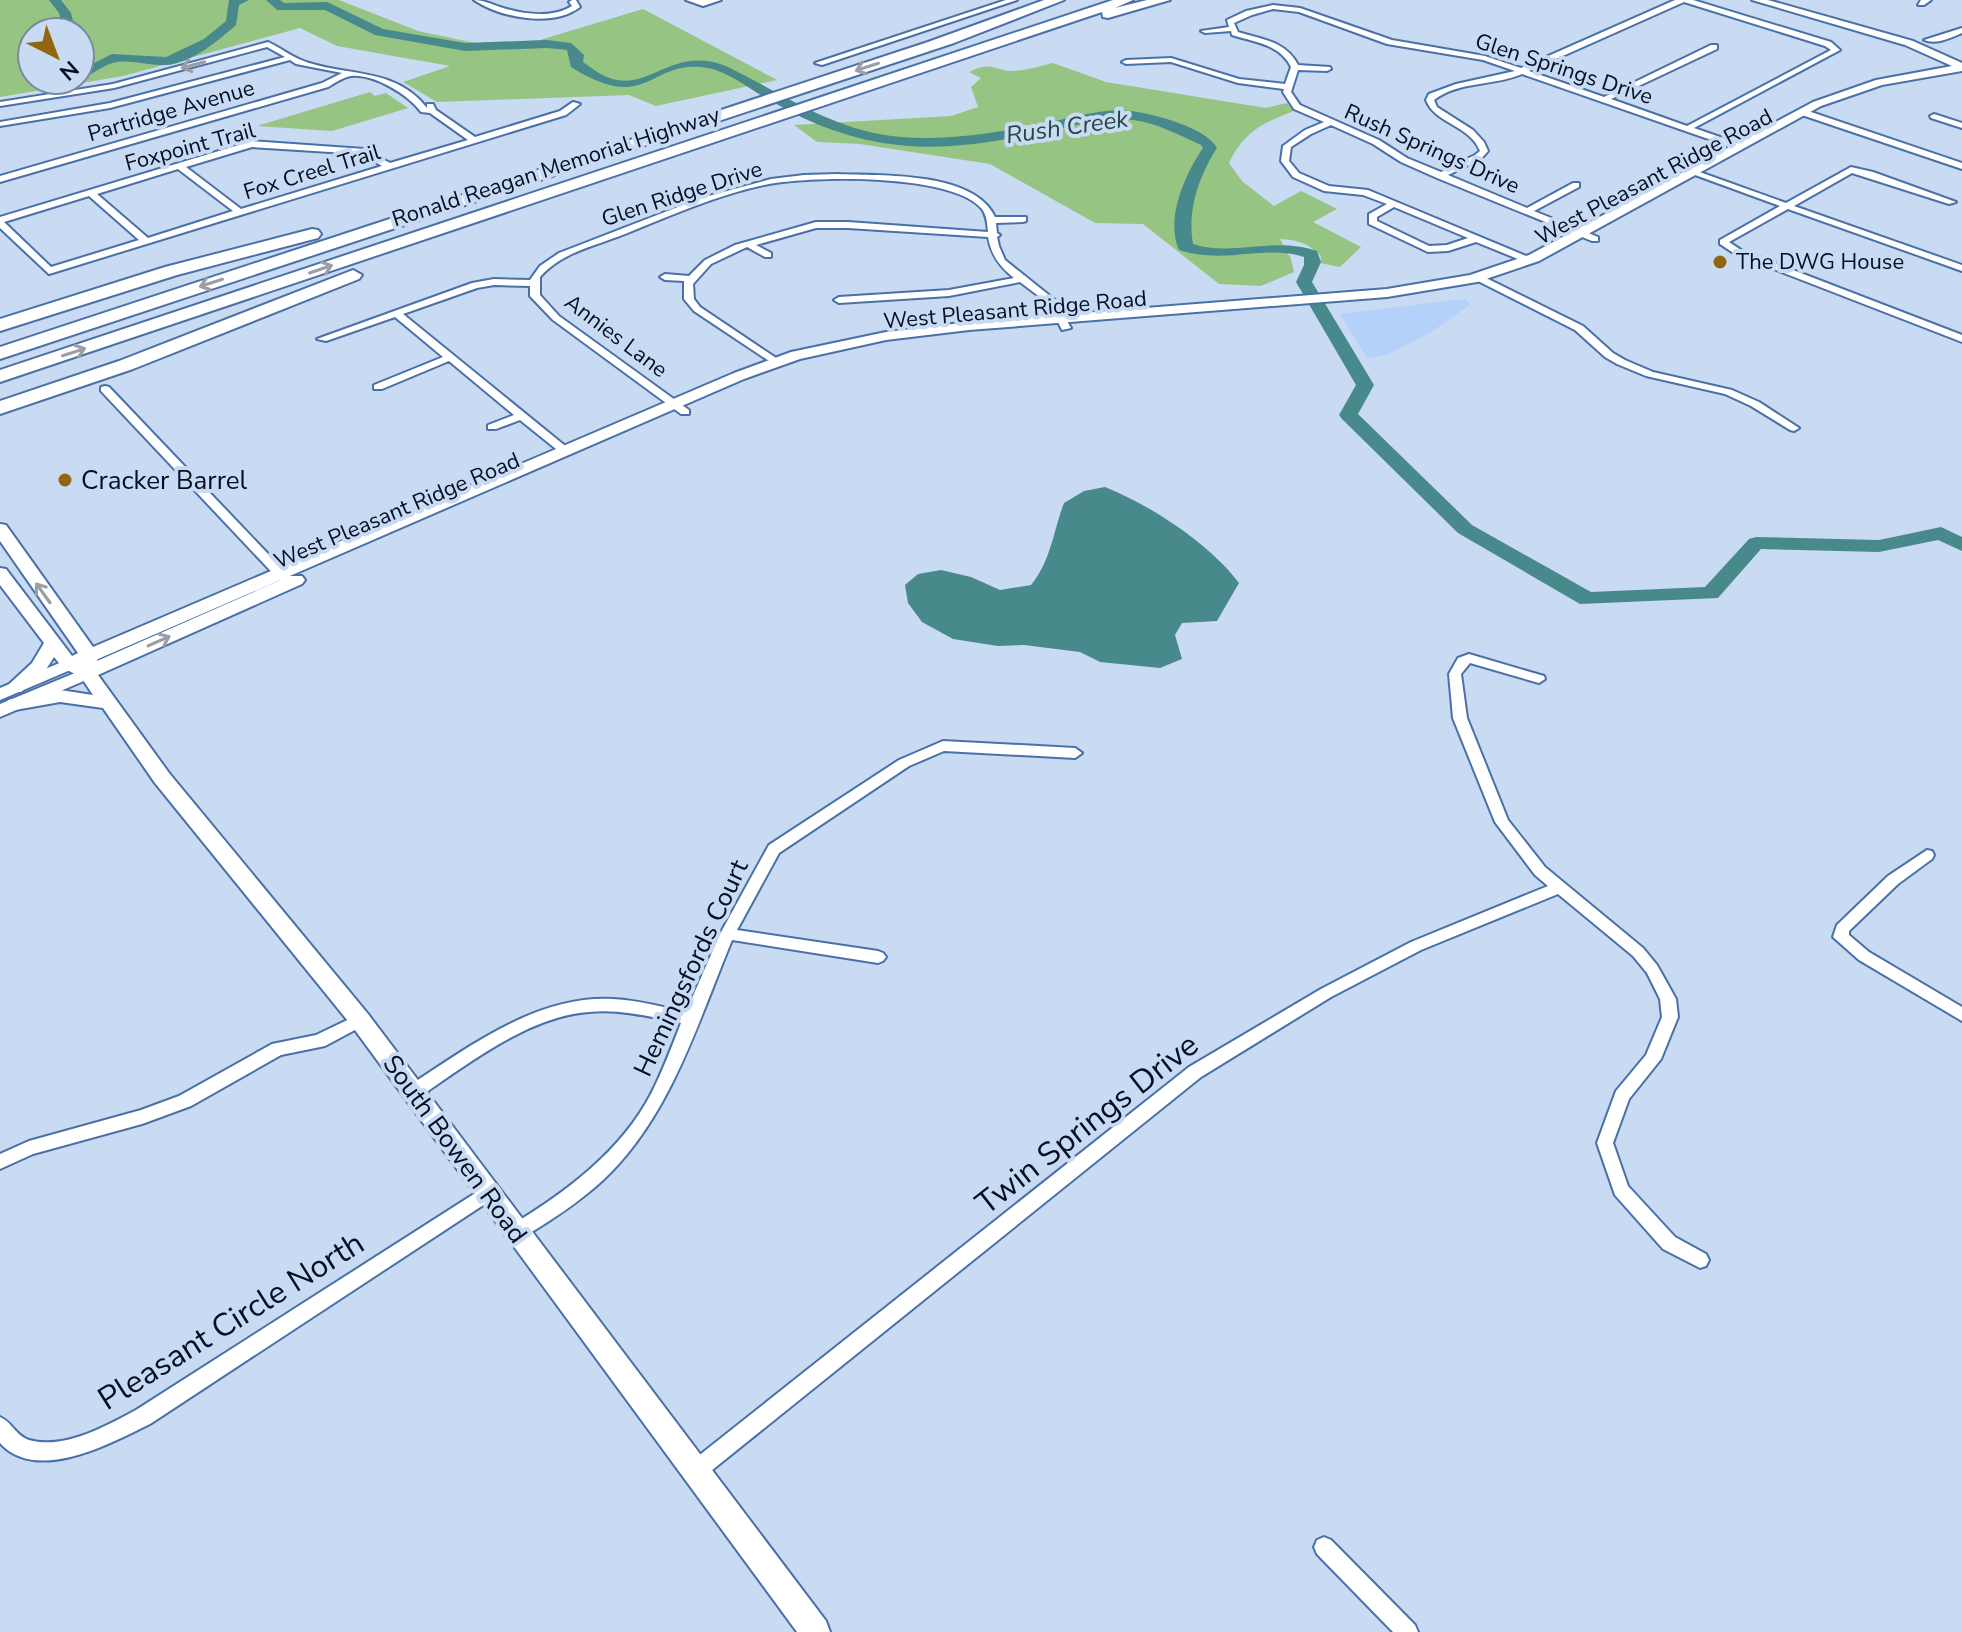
<svg xmlns="http://www.w3.org/2000/svg" width="1962" height="1632" font-family="'Nunito Sans',sans-serif">
<style>
.built{fill:#b4d1f9}
.green{fill:#96c483;fill-rule:evenodd}
.water{fill:#488a8b}
.lines{fill:none;stroke-linecap:round;stroke-linejoin:round}
.river{fill:#488a8b;fill-rule:evenodd}
.minor-casing{stroke:#4a71a7;stroke-width:4}
.tertiary-casing{stroke:#4a71a7;stroke-width:4}
.secondary-casing{stroke:#4a71a7;stroke-width:4}
.motorway-casing{stroke:#4a71a7;stroke-width:4}
.minor{fill:#fff;fill-rule:evenodd}
.tertiary{fill:#fff;fill-rule:evenodd}
.secondary{fill:#fff;fill-rule:evenodd}
.motorway{fill:#fff;fill-rule:evenodd}
.oneway{stroke:#9a9fa7}
.poi-dot{fill:#926611;stroke:#c9daf3;stroke-width:3}
.labels{text-anchor:middle;dominant-baseline:central;stroke-width:8;stroke-linejoin:round;paint-order:stroke}
.far-street-label{font-size:22px;fill:#020f24;stroke:#c9daf3}
.far-poi-label{font-size:22px;fill:#020f24;stroke:#c9daf3;text-anchor:start}
.far-water-label{font-size:24px;font-style:italic;fill:#244646;stroke:#c9daf3}
.poi-label{font-size:26px;fill:#020f24;stroke:#c9daf3;text-anchor:start}
.street-label{font-size:26px;fill:#020f24;stroke:#c9daf3}
.near-street-label{font-size:32px;fill:#020f24;stroke:#c9daf3}
</style>
<rect width="100%" height="100%" fill="#c9daf3"/>
<path class="built" d="M1465 299 1471 304 1430 333 1389 354 1367 359 1340 314Z"/>
<g class="green">
<path d="M0 0H339L418 31 480 44 540 40 643 9 777 80 656 106 629 95 437 102 403 82 450 66 337 46 300 28 123 76 0 97ZM80 32V80H32V32Z"/>
<path d="M1053 63 1106 82 1266 108 1287 103 1294 111C1262 123 1244 132 1229 163L1242 181 1274 206 1301 191 1337 209 1313 222 1361 247 1340 267 1320 263 1321 256C1308 243 1298 240 1280 239L1291 259 1294 272 1261 286 1219 284 1143 224 1095 223 990 164 860 144 817 142 794 125 951 116 978 107 971 87 981 78 969 72C991 60 995 71 1014 71 1027 70 1041 66 1053 63Z"/>
<path d="M370 92 375 96 386 93 408 108 332 131 257 126Z"/>
</g>
<path class="water" d="M1105 487C1150 505 1209 543 1239 583L1217 621 1182 623 1175 635 1182 659 1160 668 1100 662 1080 652 1024 645 998 646 953 639 922 622 908 603 905 585 918 574 941 570 971 577 1000 590 1031 585C1051 561 1053 532 1064 503L1084 491Z"/>
<g class="lines">
<g class="river">
<path d="M49 0H61L71 13 76 32H64L59 13Z"/>
<path d="M229 0H249L239 5 236 25C219 40 192 63 167 65 150 66 133 60 117 62 94 65 73 98 49 80H80V70L112 54 166 57 204 39 226 21Z"/>
<path d="M266 0H280L284 3 327 2 383 29 465 43 547 40 571 43 584 55 583 62C593 69 604 78 617 80 653 87 676 45 728 67 785 95 836 132 901 137 950 141 999 132 1046 123 1070 118 1094 111 1118 110 1142 110 1206 126 1217 148 1199 176 1187 210 1193 244 1233 257 1273 236 1317 251L1321 262 1312 282 1374 385 1358 414 1472 525 1591 592 1705 587 1749 539 1756 537 1879 540 1941 527 1962 537V551L1938 540 1879 552 1761 549 1718 598 1580 604 1458 533 1342 419 1339 415 1356 385 1296 282 1304 265V257C1265 244 1225 265 1179 250 1165 219 1185 174 1203 148L1201 145C1179 135 1157 123 1133 120 1105 116 1076 126 1049 131 1000 141 948 151 898 145 853 140 812 125 773 102 753 92 730 72 708 68 648 58 650 116 571 67L567 50 547 48 465 51 375 35 325 10H277Z"/>
</g>
<defs>
<g id="minor">
<path d="M474 0C484 0 491 4 500 7 522 14 551 19 572 6L569 2 572 0H576L580 7C553 28 501 18 474 0Z"/>
<path d="M686 0H721L703 6Z"/>
<path d="M1006 0H1017L822 65 815 63Z"/>
<path d="M1675 0H1693L1831 42 1840 50 1694 128 1740 144 1741 146 1737 149 1522 74C1495 86 1458 81 1434 100L1437 107 1473 130 1484 142 1488 151 1481 159 1448 175 1527 208 1573 183H1579V187L1534 211 1598 237V241H1592L1437 178 1401 162 1373 144 1331 125 1311 134 1291 147 1289 161 1299 173 1329 186 1368 190 1531 258 1533 260 1528 263 1476 242 1448 251 1428 252 1369 224V214L1387 204 1363 195 1324 191 1293 177 1281 161 1283 146 1305 130 1324 122 1294 109 1283 92 1284 89 1238 83 1171 62 1126 64 1122 62 1126 60 1171 58 1239 79 1285 84 1291 67C1280 44 1254 42 1232 35L1231 31 1205 33 1201 31 1229 27 1227 20 1246 11 1273 5 1300 8 1392 40 1485 56 1521 68ZM1684 2 1825 46 1831 50 1687 126 1611 99 1717 49V45H1711L1604 97 1529 71ZM1273 9 1299 12 1387 44 1483 60 1515 71 1456 84 1429 94 1426 100C1435 124 1470 125 1480 151L1475 155 1441 172 1407 158 1379 140 1300 105 1291 92 1298 70 1327 71 1331 69 1330 67 1298 65C1286 41 1261 39 1238 32L1234 23 1252 15ZM1394 207 1468 238 1447 245 1429 246 1377 221V217Z"/>
<path d="M1921 0H1931L1924 5H1918Z"/>
<path d="M1962 28V33C1950 38 1936 45 1924 40Z"/>
<path d="M268 42C279 47 289 55 301 60 343 77 395 66 427 108V104H433L436 110 475 137 560 111 573 102 580 104 566 115 49 274 0 228V217L252 141 364 149 390 163 468 140 430 113 421 112C409 95 374 74 352 76 345 76 335 83 328 87L0 182V176L322 83 342 73 296 64 290 60 110 108 0 126V122L110 103 285 57 267 47 114 88 0 106V102L113 84ZM252 147 362 154 382 166 241 209 186 167ZM178 169 233 211 148 238 97 194ZM89 196 139 240 51 267 4 222Z"/>
<path d="M1799 110H1805L1962 163V169L1799 114Z"/>
<path d="M1934 114 1962 123V128L1931 118 1930 116Z"/>
<path d="M1851 167 1873 172 1956 202 1949 204 1852 173 1794 206 1962 265V271L1788 209 1729 242 1741 250 1962 335V342L1735 254 1720 244V240L1780 206 1687 172 1694 170 1786 203Z"/>
<path d="M838 174C881 176 974 171 995 217H1026V221L1023 222 996 223 997 233 1000 235 997 237 999 246 1005 260 1055 300 1071 328 1062 330 1049 304 1020 282 949 296 839 303 834 300 839 297 949 290 1014 278C1000 267 991 255 988 237L848 228H816L756 245 771 253V257H765L747 247 711 264 693 284 694 299 700 307 779 360 780 362 775 365 694 311 684 299V281L665 280 660 277 665 274 689 276 705 260 735 245 816 222H848L988 232C987 223 987 216 982 209 953 173 812 176 769 184 719 194 672 215 625 234 595 246 562 252 540 277V295L559 316 689 410V414H681L553 320 530 296V286L494 285 477 288 403 314 569 449V453H561L520 420 496 429H488V425L514 415 449 361 382 389H374V385L443 357 395 317 326 341 317 339 472 283 494 279 530 280 540 266 559 253 701 198 771 179 804 175Z"/>
<path d="M1476 276H1482L1583 326 1613 353 1625 360 1653 372 1732 390 1759 402 1799 428 1794 431 1790 430 1751 406 1725 394 1646 376 1617 364 1605 357 1575 330 1476 280Z"/>
<path d="M105 386 109 387 290 577 292 580 290 583H282L101 391V387Z"/>
<path d="M1469 654 1544 676 1545 679 1539 683 1470 663 1461 674 1467 718 1508 820 1545 867 1643 948 1657 965 1676 999 1678 1017 1661 1059 1629 1099 1613 1143 1628 1186 1675 1237 1706 1254 1709 1260 1706 1266 1700 1268 1663 1249 1615 1195 1597 1143 1616 1091 1646 1055 1662 1017 1660 999 1647 973 1633 956 1558 894 1421 950 1331 997 1201 1077 701 1479 694 1482 687 1479 684 1472 687 1465 1189 1067 1321 989 1411 942 1548 886 1535 875 1495 822 1453 718 1449 674 1458 658Z"/>
<path d="M943 741 1075 748 1082 753 1075 758 944 751 909 766 779 853 737 930 878 951 883 953 886 957 883 961 878 963 732 940C697 1024 670 1118 602 1181 578 1203 550 1221 522 1238L516 1240 510 1238 507 1232 510 1226C565 1193 622 1151 652 1092 663 1070 672 1046 681 1023 651 1017 621 1009 589 1012 529 1016 468 1064 419 1097L413 1099 407 1097 405 1092 407 1087C469 1047 536 995 613 999 638 1000 662 1007 686 1012L720 934 769 845 899 760Z"/>
<path d="M1927 850 1932 851 1934 855 1932 859 1898 884 1849 931V935L1869 952 1962 1007V1021L1859 960 1833 937 1837 925 1888 876Z"/>
<path d="M360 1014 366 1016 368 1020 366 1024 325 1046 281 1055 191 1106 142 1124 33 1154 0 1169V1154L29 1141 141 1110 179 1096 272 1044 316 1035Z"/>
<path d="M488 1185 494 1188 497 1193 494 1198 150 1424C111 1443 37 1484 0 1443V1417C12 1422 15 1435 29 1440 64 1450 106 1426 136 1410Z"/>
<path d="M1324 1537 1331 1540 1415 1625 1418 1632H1393L1317 1554 1314 1547 1317 1540Z"/>
</g>
<g id="tertiary">
<path d="M69 659 77 664 75 668 0 700V688Z"/>
<path d="M87 668 93 669 95 673 93 677 0 717V704Z"/>
</g>
<path id="secondary" d="M1752 0H1768L1913 41 1962 63V71L1882 85 1821 106 1539 261 1477 282 1387 297 969 330 886 340 800 359 744 379 98 659 97 661 290 576H302L305 580 302 584 98 675 169 773 368 1014 826 1621 830 1632H797L352 1026 155 783 103 708 60 702 15 710 8 708 6 704 8 700 60 690 93 695 81 677 63 668 54 657 45 671 21 692H7L5 688 32 663 44 643 0 585V568L6 569 72 656 78 653 0 541V524L6 525 93 647 734 373 791 352 886 332 969 322 1387 289 1470 275 1529 255 1813 102 1876 80 1952 66 1905 45Z"/>
<g id="motorway">
<path d="M1044 0H1064L954 43 0 359V347L928 42Z"/>
<path d="M1113 0H1133L1115 8 1147 0H1170L1108 18 1103 17 1102 12 0 382V370Z"/>
<path d="M312 229 318 230 321 234 318 238 177 275 0 331V319L165 267Z"/>
<path d="M353 270 362 275 359 279 133 369 0 414V401L119 361Z"/>
</g>
</defs>
<use href="#minor" class="minor-casing"/>
<use href="#tertiary" class="tertiary-casing"/>
<use href="#secondary" class="secondary-casing"/>
<use href="#motorway" class="motorway-casing"/>
<use href="#minor" class="minor"/>
<use href="#tertiary" class="tertiary"/>
<use href="#secondary" class="secondary"/>
<use href="#motorway" class="motorway"/>
</g>
<defs><path id="oneway-shaft" d="M-6 0H5M1.5-3L5.5 0L1.5 3" fill="none" stroke-width="1.6" stroke-linecap="round" stroke-linejoin="round" transform="scale(2)"/></defs>
<g class="oneway">
<use href="#oneway-shaft" transform="translate(193 65) rotate(165)"/>
<use href="#oneway-shaft" transform="translate(867 67) rotate(162)"/>
<use href="#oneway-shaft" transform="translate(321 269) rotate(-19)"/>
<use href="#oneway-shaft" transform="translate(211 283) rotate(162)"/>
<use href="#oneway-shaft" transform="translate(74 352) rotate(-18)"/>
<use href="#oneway-shaft" transform="translate(43 593) rotate(-126)"/>
<use href="#oneway-shaft" transform="translate(159 641) rotate(-24)"/>
</g>
<g class="poi-dot">
<circle cx="1720" cy="262" r="8"/>
<circle cx="65" cy="480" r="8"/>
</g>
<g class="labels">
<g class="far-street-label">
<text transform="translate(1564 69) rotate(18)">Glen Springs Drive</text>
<text transform="translate(171 111) rotate(-16)">Partridge Avenue</text>
<text transform="translate(190 147) rotate(-15)">Foxpoint Trail</text>
<text transform="translate(1432 149) rotate(24)">Rush Springs Drive</text>
<text transform="translate(556 167) rotate(-18)">Ronald Reagan Memorial Highway</text>
<text transform="translate(312 172) rotate(-17)">Fox Creel Trail</text>
<text transform="translate(1654 177) rotate(-28)">West Pleasant Ridge Road</text>
<text transform="translate(682 194) rotate(-18)">Glen Ridge Drive</text>
<text transform="translate(1015 310) rotate(-5)">West Pleasant Ridge Road</text>
<text transform="translate(616 336) rotate(37)">Annies Lane</text>
<text transform="translate(397 511) rotate(-23)">West Pleasant Ridge Road</text>
</g>
<g class="far-poi-label">
<text x="1736" y="262">The DWG House</text>
</g>
<g class="far-water-label">
<text transform="translate(1067 127) rotate(-8)">Rush Creek</text>
</g>
<g class="poi-label">
<text x="81" y="480">Cracker Barrel</text>
</g>
<g class="street-label">
<text transform="translate(691 968) rotate(-65)">Hemingsfords Court</text>
<text transform="translate(455 1149) rotate(54)">South Bowen Road</text>
</g>
<g class="near-street-label">
<text transform="translate(1087 1124) rotate(-38)">Twin Springs Drive</text>
<text transform="translate(231 1321) rotate(-32)">Pleasant Circle North</text>
</g>
</g>
<g transform="translate(56 56) rotate(138)"><circle r="38" fill="#c9daf3" stroke="#7989a0" stroke-width="2"/>
<path d="M0-6L14 30L0 20L-14 30Z" fill="#926611"/>
<text y="-12" font-size="22" font-weight="bold" text-anchor="middle" fill="#020f24">N</text>
</g>
</svg>
